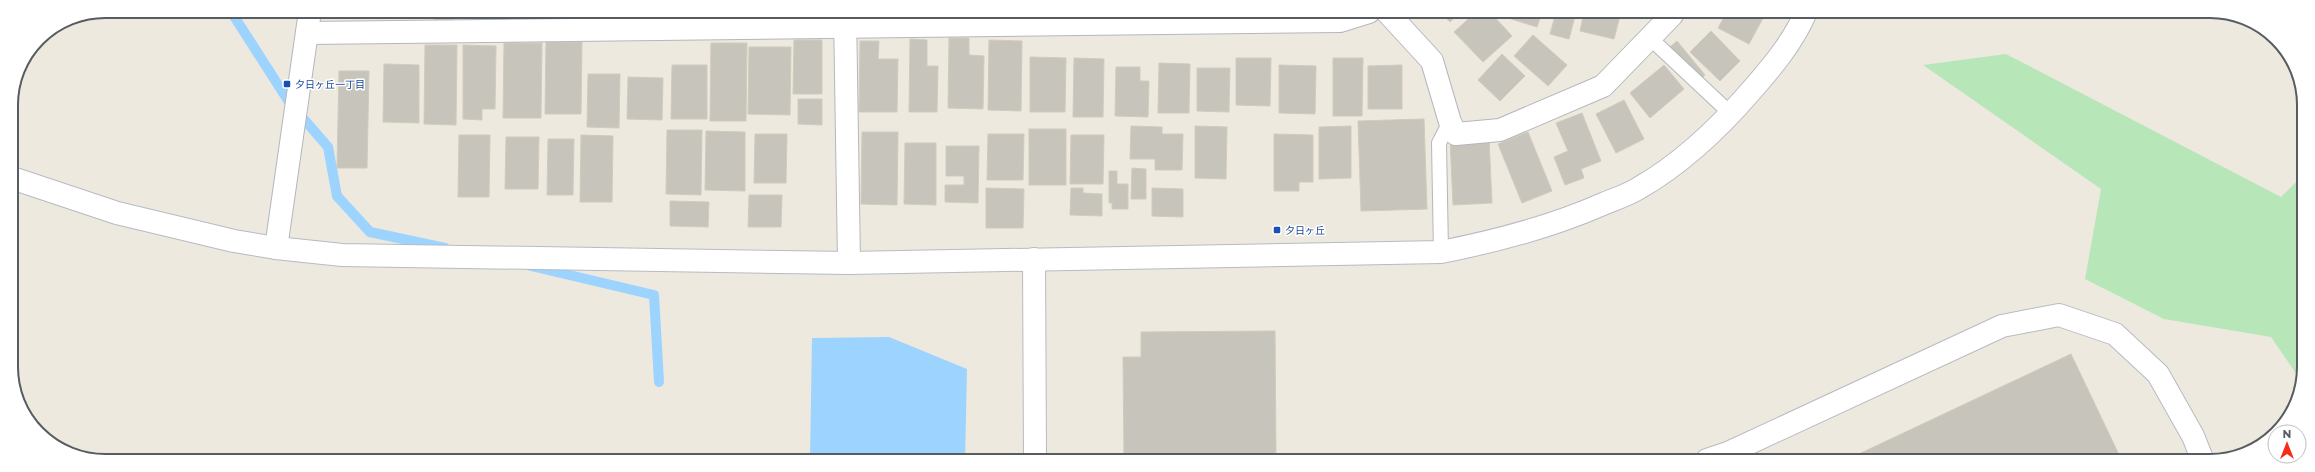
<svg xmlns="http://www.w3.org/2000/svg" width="2315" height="472" font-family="Montserrat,'Noto Sans JP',sans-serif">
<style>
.green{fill:#b7e7b8}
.water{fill:#9cd3ff}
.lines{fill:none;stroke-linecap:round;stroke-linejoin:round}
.stream{stroke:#9cd3ff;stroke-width:10}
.building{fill:#c7c4bb;stroke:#d1cbbc}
.lane-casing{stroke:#b4b7bd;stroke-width:16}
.street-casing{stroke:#b4b7bd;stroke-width:24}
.secondary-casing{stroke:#b7bbc2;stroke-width:24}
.lane{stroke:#fff;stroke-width:14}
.street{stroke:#fff;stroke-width:22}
.secondary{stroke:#fff;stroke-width:22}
.transit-dot{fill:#1a4fb4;stroke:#fff;stroke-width:1.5}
.labels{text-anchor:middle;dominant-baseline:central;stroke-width:3;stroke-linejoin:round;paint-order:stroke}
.transit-label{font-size:10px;fill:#164399;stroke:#fff;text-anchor:start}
.rim{fill:none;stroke:#575c61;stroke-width:2}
</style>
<rect width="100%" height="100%" fill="#ede9de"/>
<path class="green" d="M2006 54 2281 197 2302 176V382L2271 337 2164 319 2085 279 2101 189 1923 65Z"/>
<path class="water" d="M889 337 967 369 965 460H810L812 338Z"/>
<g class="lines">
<g class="stream">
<path d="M224 11 232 13 289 102 328 147 337 196 370 232 445 248"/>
<path d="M531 266 654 295 659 382"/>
</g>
</g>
<g class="building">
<rect x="387" y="11" width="41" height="3"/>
<rect x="434" y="11" width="19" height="9"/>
<rect x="474" y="11" width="28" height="10"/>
<rect x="526" y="11" width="27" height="6"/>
<path d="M567 11H603V15L567 14Z"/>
<rect x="610" y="11" width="38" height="3"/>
<path d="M699 11 735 12V14L699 13Z"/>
<path d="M1440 12H1460L1450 22Z"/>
<path d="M1476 12H1490L1512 36 1483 62 1454 32Z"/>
<path d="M1513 12H1542L1537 27 1511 19Z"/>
<path d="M1556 12H1576L1569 39 1550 34Z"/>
<path d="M1584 12H1621L1614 39 1580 31Z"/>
<path d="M1727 12H1751L1763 18 1749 44 1718 28Z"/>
<path d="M1711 31 1740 61 1720 81 1690 52Z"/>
<path d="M1533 35 1567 65 1548 86 1514 56Z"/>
<path d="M949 38H969V55L984 56 983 109 948 108Z"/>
<path d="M910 39 927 40V66H938L937 112H909Z"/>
<path d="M794 40H822V94H793Z"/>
<path d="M989 40 1022 41 1021 111 988 110Z"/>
<path d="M860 41H879L878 59H898L897 112H859Z"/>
<path d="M1677 41 1705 75 1692 86 1664 52Z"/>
<path d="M546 42H582L581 114H545Z"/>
<path d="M504 43H542L541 118H503Z"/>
<path d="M711 43H747L746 121H710Z"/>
<path d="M425 45H457L456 125 424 124Z"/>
<path d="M463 45 496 46 495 109H482V120L463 119Z"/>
<path d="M749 47H791L790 115 748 114Z"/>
<path d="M1502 54 1525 76 1500 101 1478 80Z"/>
<path d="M1030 57 1066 58 1065 112H1030Z"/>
<path d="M1074 58 1104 59 1103 117H1073Z"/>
<path d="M1236 58H1271L1270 106 1236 105Z"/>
<path d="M1333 58H1363L1362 116H1333Z"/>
<path d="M1159 63 1190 64 1189 113H1158Z"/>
<path d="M384 64 419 65V123L383 122Z"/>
<path d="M672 65H707V119H671Z"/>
<path d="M1279 65 1316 66 1315 114 1279 113Z"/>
<path d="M1402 65V109H1368V66Z"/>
<path d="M1664 65 1684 89 1650 118 1630 93Z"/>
<path d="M1116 67H1140V81H1149L1148 117 1115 116Z"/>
<path d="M1197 68H1230L1229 112 1197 111Z"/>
<path d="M339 71H369L367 168H337Z"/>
<path d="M588 74H620L619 128 587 127Z"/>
<path d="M628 77 663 78 662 120 627 119Z"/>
<path d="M798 99H822V125L798 124Z"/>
<path d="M1624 100 1644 139 1616 153 1596 114Z"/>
<path d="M1582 113 1601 161 1581 169 1584 178 1565 185 1554 157 1568 151 1556 123Z"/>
<path d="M1424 119 1427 209 1361 211 1358 121Z"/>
<path d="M1131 126 1162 127V134H1183L1182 170H1155V159H1130Z"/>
<path d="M1195 126 1227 127 1226 179 1195 178Z"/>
<path d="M1351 126V178L1319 179V127Z"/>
<rect x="1029" y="129" width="37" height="56"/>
<path d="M667 130H702L701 195 666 194Z"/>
<path d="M706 131 745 132V191L705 190Z"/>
<path d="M862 132H898L897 205 861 204Z"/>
<path d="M1528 132 1552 191 1522 203 1498 144Z"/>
<path d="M755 134H787L786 183H754Z"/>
<path d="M988 134H1024L1023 180H987Z"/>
<path d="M1274 134 1313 135V182H1299V191H1274Z"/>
<path d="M459 135H490L489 197H458Z"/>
<path d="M581 135 613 136 612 202H580Z"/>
<path d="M1071 135H1104L1103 184H1070Z"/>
<path d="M506 137H539L538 189H505Z"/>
<path d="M1489 138 1492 203 1453 205 1450 139Z"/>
<path d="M548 139H574L573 195H547Z"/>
<path d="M905 143H936V205L904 204Z"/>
<path d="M946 146H979L978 203 945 202V185H964V176H946Z"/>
<path d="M1132 168 1146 169V199H1131Z"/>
<path d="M1109 171H1117V184H1128V209H1112V203H1109Z"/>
<path d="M986 188 1024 189 1023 228H986Z"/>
<path d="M1071 188H1083V193L1102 194V216L1070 215Z"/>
<path d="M1152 188 1183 189V217L1152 216Z"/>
<path d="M749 195H782L781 227H748Z"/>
<path d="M670 201 709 202 708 227 670 226Z"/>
<path d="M1275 331 1276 460H1124L1123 357H1141V332Z"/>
<path d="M2071 354 2122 461H1844Z"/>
</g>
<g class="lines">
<defs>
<g id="lane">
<path d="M1650 38 1731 114"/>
<path d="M1441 252 1439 143 1450 122"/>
</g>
<g id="street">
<path d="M845 12 849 263"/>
<path d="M1387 12 1432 61 1450 122 1456 134 1500 130 1603 86 1672 15V12"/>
<path d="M307 33 1340 21 1369 12"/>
<path d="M276 248 310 11"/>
</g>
<g id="secondary">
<path d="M12 178 117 213 234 241 276 248 342 255 849 263 1441 252C1497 241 1551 227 1603 204 1615 199 1628 195 1639 188 1681 164 1719 128 1751 91 1772 67 1793 42 1806 12"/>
<path d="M1034 259 1035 460"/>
<path d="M1707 460 1728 453 2002 326 2059 315 2115 334 2158 374 2193 436 2203 461"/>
</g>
</defs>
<use href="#lane" class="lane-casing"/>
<use href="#street" class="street-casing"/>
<use href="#secondary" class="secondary-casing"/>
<use href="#lane" class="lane"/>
<use href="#street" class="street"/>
<use href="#secondary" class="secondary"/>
</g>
<g class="transit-dot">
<rect x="283" y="80" width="8" height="8" rx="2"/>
<rect x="1273" y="226" width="8" height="8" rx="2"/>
</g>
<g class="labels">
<g class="transit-label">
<text x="295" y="84">夕日ヶ丘一丁目</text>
<text x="1285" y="230">夕日ヶ丘</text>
</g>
</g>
<path d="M0 0H2315V472H0ZM105 18H2210A87 87 0 0 1 2297 105V367A87 87 0 0 1 2210 454H105A87 87 0 0 1 18 367V105A87 87 0 0 1 105 18Z" fill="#fff" fill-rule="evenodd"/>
<path class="rim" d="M105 18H2210A87 87 0 0 1 2297 105V367A87 87 0 0 1 2210 454H105A87 87 0 0 1 18 367V105A87 87 0 0 1 105 18Z"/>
<g transform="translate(2287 444)"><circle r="19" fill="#ffffff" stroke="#bcbec0"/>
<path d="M0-3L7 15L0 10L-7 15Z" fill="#f82b19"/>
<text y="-6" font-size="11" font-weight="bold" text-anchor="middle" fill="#575c61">N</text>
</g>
</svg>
